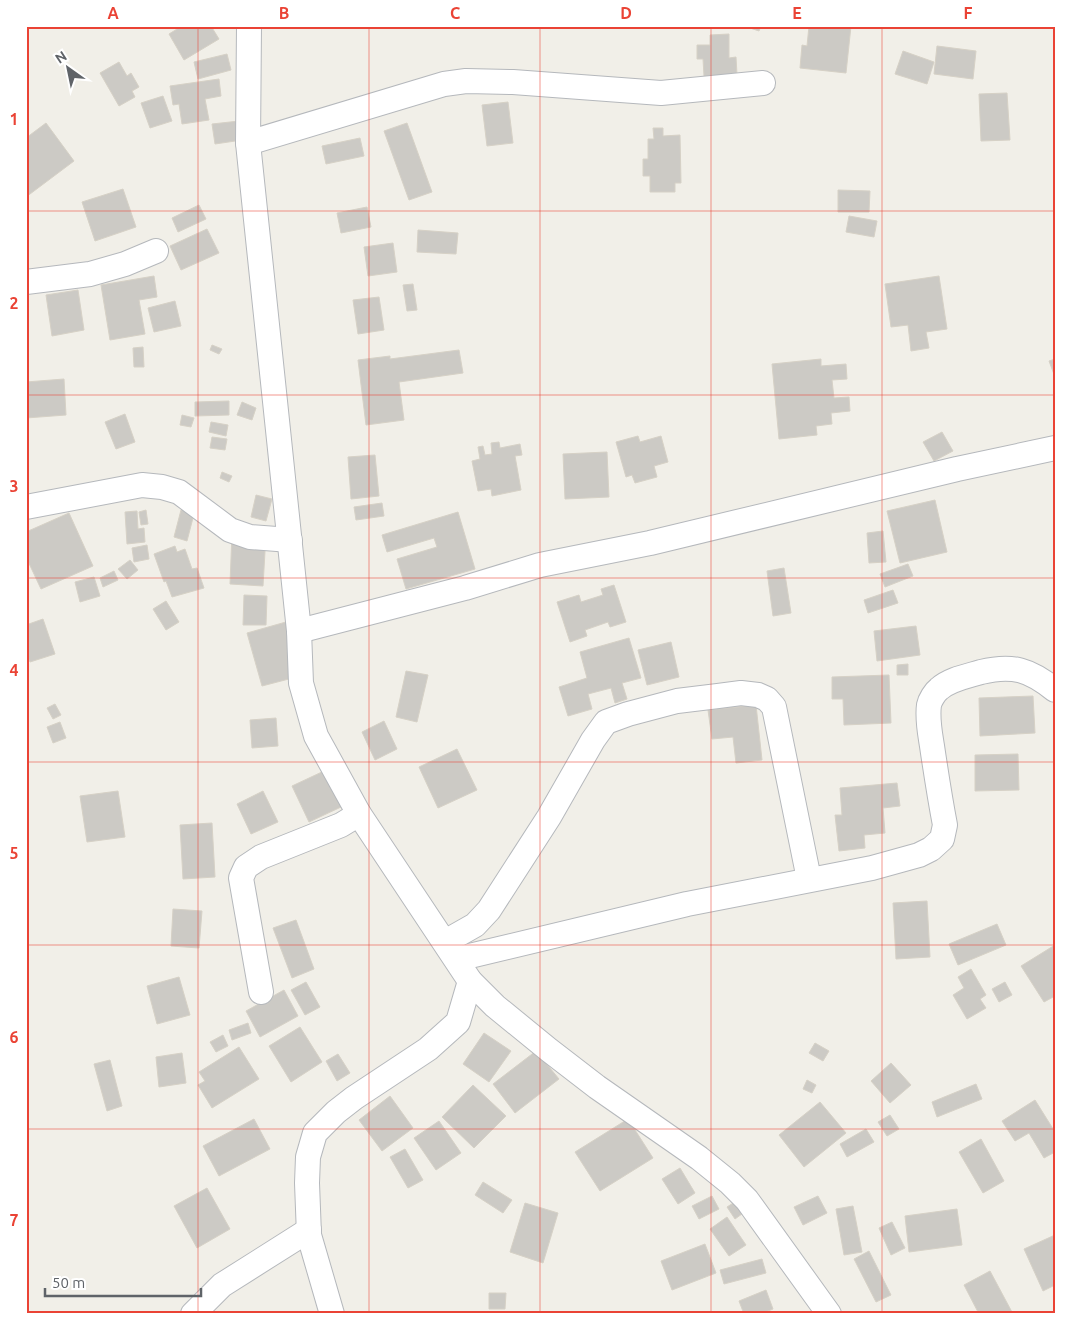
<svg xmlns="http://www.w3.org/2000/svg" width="1081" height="1340" font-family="Ubuntu,sans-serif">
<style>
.building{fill:#cccac5;stroke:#d6d1c6}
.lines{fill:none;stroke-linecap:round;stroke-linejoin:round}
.street-casing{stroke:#b5b8bc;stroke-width:26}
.street{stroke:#fff;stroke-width:24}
.grid{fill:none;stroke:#ea4335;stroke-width:1;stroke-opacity:0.55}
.neatline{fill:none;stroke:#ea4335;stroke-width:2}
.grid-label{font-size:16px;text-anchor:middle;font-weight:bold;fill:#ea4335}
</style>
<rect width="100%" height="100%" fill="#f1efe8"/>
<g class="building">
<path d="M182 26H211L219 39 184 60 169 34Z"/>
<path d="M744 26H761L759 31Z"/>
<path d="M809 26H851L846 73 800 68 802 45 807 46Z"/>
<path d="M729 34V58L736 57 737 75 704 76 703 59H697V45H710V35Z"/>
<path d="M937 46 976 51 973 79 934 74Z"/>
<path d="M903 51 934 62 927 84 895 74Z"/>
<path d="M227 54 231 70 198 79 194 62Z"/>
<path d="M119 62 127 76 131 73 139 87 132 91 135 97 119 106 100 73Z"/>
<path d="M219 79 221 96 205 99 209 120 182 124 179 104 173 105 170 86Z"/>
<path d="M1007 93 1010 140 981 141 979 94Z"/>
<path d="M163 96 172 121 150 128 141 103Z"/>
<path d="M508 102 513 143 487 146 482 105Z"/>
<path d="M239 121 242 140 215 144 212 124Z"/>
<path d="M46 123 74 161 26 197V138Z"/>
<path d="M407 123 432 192 409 200 384 131Z"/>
<path d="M653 128H663V136L680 135 681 183H675V192H650V176H643V159H648V139H654Z"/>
<path d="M360 138 364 156 326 164 322 146Z"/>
<path d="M123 189 136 227 95 241 82 202Z"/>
<path d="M838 190 870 191 869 212H838Z"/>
<path d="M199 205 206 219 178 232 172 218Z"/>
<path d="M367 207 371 227 341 233 337 213Z"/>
<path d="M849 216 877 221 874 237 846 232Z"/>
<path d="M207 229 219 253 181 270 170 246Z"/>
<path d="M418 230 458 233 456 254 417 252Z"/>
<path d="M393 243 397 272 368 276 364 247Z"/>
<path d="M154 276 157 297 139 300 145 334 110 340 101 285Z"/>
<path d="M939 276 947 329 926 332 929 348 911 351 908 325 891 327 885 284Z"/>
<path d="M413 284 417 310 407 311 403 285Z"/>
<path d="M78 290 84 330 52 336 46 295Z"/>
<path d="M379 297 384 330 358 334 353 300Z"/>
<path d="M175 301 181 326 154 332 148 308Z"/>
<path d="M212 345 222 349 219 354 210 350Z"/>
<path d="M143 347 144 367H134L133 348Z"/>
<path d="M459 350 463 373 399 382 404 420 366 425 358 360 390 356V359Z"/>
<path d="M821 359V366L846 364 847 379 832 380 834 398 849 397 850 411 831 413 832 424 816 426 817 435 779 439 772 364Z"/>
<path d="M1055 359V377L1049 361Z"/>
<path d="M64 379 66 415 26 418V382Z"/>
<path d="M229 401V415L195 416V402Z"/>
<path d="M242 402 256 408 252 420 237 415Z"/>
<path d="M125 414 135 442 116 449 105 422Z"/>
<path d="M182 415 194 418 191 427 180 425Z"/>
<path d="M211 422 228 425 226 436 209 432Z"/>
<path d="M942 432 953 451 934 461 923 442Z"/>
<path d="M638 436 640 442 661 436 668 462 654 466 657 477 635 483 632 475 626 477 616 442Z"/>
<path d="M212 437 227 439 225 450 210 448Z"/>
<path d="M499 442 500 448 520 444 522 455 515 456 521 490 492 496 491 489 478 491 472 461 480 459 478 447 483 446 485 455 492 454 491 443Z"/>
<path d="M607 452 609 497 565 499 563 454Z"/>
<path d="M375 455 379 496 351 499 348 457Z"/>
<path d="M222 472 232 476 229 482 220 478Z"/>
<path d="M256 495 272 499 266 521 251 517Z"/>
<path d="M935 500 947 552 900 563 887 511Z"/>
<path d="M382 503 384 516 356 520 354 507Z"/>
<path d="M146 510 148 524 141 525 139 512Z"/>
<path d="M181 510 194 514 187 541 174 537Z"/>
<path d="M137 511 138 529 144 528 145 542 127 544 125 512Z"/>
<path d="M458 512 475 569 406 589 397 559 437 547 434 538 387 552 382 535Z"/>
<path d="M69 513 93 566 41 589 26 557V532Z"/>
<path d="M883 531 886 562 869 563 867 533Z"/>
<path d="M232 533 266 534 263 586 230 584Z"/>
<path d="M147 545 149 559 134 562 132 548Z"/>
<path d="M175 546 177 552 185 549 192 569 197 568 204 588 172 597 166 581 164 582 154 554Z"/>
<path d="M130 560 138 570 127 579 118 569Z"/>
<path d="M908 564 913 576 885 587 880 574Z"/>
<path d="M784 568 791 613 773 616 767 571Z"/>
<path d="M114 571 118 580 103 587 100 578Z"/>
<path d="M94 577 100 596 80 602 75 582Z"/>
<path d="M614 585 626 622 610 627 608 622 585 630 587 636 570 642 557 602 579 595 581 602 603 595 601 589Z"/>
<path d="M893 590 898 603 868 613 864 600Z"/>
<path d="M244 595 267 596 266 625H243Z"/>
<path d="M166 601 179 622 166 630 153 609Z"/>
<path d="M43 619 55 654 30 662 26 652V625Z"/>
<path d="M293 620 308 674 262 686 247 633Z"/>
<path d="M916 626 920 655 877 661 874 631Z"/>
<path d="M629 638 641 678 622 683 627 699 615 703 611 688 588 694 592 709 568 716 559 687 587 678 580 652Z"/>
<path d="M671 642 679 677 647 685 638 650Z"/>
<path d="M908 664V675H897V665Z"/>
<path d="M406 671 428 675 417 722 396 717Z"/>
<path d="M889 675 891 723 844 725 843 699H832V677Z"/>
<path d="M1033 696 1035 733 980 736 979 698Z"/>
<path d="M55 704 61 715 53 719 47 708Z"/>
<path d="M756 705 762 760 736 763 733 737 712 739 708 710Z"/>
<path d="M276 718 278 746 252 748 250 720Z"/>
<path d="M384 721 397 749 375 760 362 732Z"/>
<path d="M60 722 66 738 53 743 47 727Z"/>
<path d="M457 749 477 790 438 808 419 767Z"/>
<path d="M1018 754 1019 790 975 791V755Z"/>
<path d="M324 771 341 807 309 822 292 786Z"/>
<path d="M897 783 900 806 883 808 885 833 864 835 865 848 839 851 835 815H842L840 788Z"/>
<path d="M118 791 125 837 87 842 80 796Z"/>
<path d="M263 791 278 822 251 834 237 804Z"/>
<path d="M212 823 215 877 183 879 180 825Z"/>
<path d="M927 901 930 957 896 959 893 903Z"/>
<path d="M173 909 202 911 199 948 171 946Z"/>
<path d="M296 920 314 969 292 978 273 928Z"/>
<path d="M997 924 1006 945 958 965 949 944Z"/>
<path d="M1055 945V996L1044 1002 1021 966Z"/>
<path d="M971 969 986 995 980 999 986 1008 967 1019 953 995 964 988 958 977Z"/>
<path d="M179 977 190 1015 157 1024 147 986Z"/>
<path d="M306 982 320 1007 305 1015 291 990Z"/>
<path d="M1005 982 1012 995 999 1002 992 989Z"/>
<path d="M284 990 298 1016 260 1037 246 1011Z"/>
<path d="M248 1023 251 1033 232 1040 229 1030Z"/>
<path d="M300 1027 322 1062 291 1082 269 1046Z"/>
<path d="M484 1033 511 1051 489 1082 463 1064Z"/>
<path d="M223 1035 228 1046 216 1052 210 1042Z"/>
<path d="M815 1043 829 1051 823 1061 809 1053Z"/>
<path d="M239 1047 259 1079 212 1108 198 1085 205 1081 199 1072Z"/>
<path d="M536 1051 559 1079 515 1113 493 1084Z"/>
<path d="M182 1053 186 1083 159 1087 156 1057Z"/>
<path d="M338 1054 350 1073 337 1081 326 1061Z"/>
<path d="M110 1060 122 1106 107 1111 94 1064Z"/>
<path d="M891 1063 911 1085 890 1103 871 1081Z"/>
<path d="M807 1080 816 1085 812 1093 803 1089Z"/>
<path d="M976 1084 982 1099 937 1117 932 1102Z"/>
<path d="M473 1085 506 1116 474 1148 442 1117Z"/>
<path d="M390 1096 413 1128 382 1151 359 1120Z"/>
<path d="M1035 1100 1055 1132V1152L1044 1158 1029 1133 1015 1141 1002 1121Z"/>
<path d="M820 1102 846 1133 804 1167 779 1135Z"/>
<path d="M890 1115 899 1129 887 1136 878 1122Z"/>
<path d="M254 1119 270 1149 219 1176 203 1146Z"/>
<path d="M628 1119 653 1158 600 1191 575 1152Z"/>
<path d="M439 1121 461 1153 436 1170 414 1138Z"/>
<path d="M866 1129 874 1142 847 1157 840 1144Z"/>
<path d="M981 1139 1004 1181 983 1193 959 1152Z"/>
<path d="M405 1149 423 1180 408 1188 390 1157Z"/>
<path d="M680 1168 695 1193 678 1204 662 1179Z"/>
<path d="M483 1182 512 1200 503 1213 475 1195Z"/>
<path d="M207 1188 230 1229 197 1248 174 1206Z"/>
<path d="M712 1196 719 1209 699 1219 692 1206Z"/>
<path d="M818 1196 827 1213 803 1225 794 1207Z"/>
<path d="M738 1200 746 1211 735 1219 727 1207Z"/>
<path d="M525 1203 558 1213 543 1263 510 1252Z"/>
<path d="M853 1206 862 1252 844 1255 836 1209Z"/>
<path d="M957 1209 962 1245 909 1252 905 1216Z"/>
<path d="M727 1217 746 1245 729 1256 710 1229Z"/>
<path d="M892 1222 905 1248 891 1255 879 1228Z"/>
<path d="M1055 1235V1285L1043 1291 1024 1249Z"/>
<path d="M705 1244 716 1273 672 1290 661 1261Z"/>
<path d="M869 1251 891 1295 876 1302 854 1259Z"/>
<path d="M762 1259 766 1273 724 1284 720 1270Z"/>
<path d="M990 1271 1013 1314H979L964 1285Z"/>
<path d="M766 1290 773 1309 761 1314H744L739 1301Z"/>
<path d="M489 1293H506L505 1309H489Z"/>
</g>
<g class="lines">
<defs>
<g id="street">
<path d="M249 26 248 143 299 631 301 683 316 736 359 814 470 981 495 1006 549 1050 597 1087 699 1158 730 1183 747 1200 829 1314"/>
<path d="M248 143 444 84 466 81 513 82 661 93 763 83"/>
<path d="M26 282 90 274 125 264 156 251"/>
<path d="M26 507 142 485 162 487 179 492 230 530 250 537 290 540"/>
<path d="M299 631 465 588 540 565 650 543 957 469 1055 448"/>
<path d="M445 942 475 925 489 910 549 817 593 740 606 722 628 714 677 701 718 696 741 693 758 695 767 699 774 707 809 879"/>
<path d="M457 959 687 904 872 868 919 855 931 849 942 839 945 825C940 799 936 773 932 746 930 733 927 719 929 705 930 700 935 692 939 689 950 679 968 676 981 672 1013 664 1030 670 1055 690"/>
<path d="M261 992 241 878 246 867 261 857 341 825 359 814"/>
<path d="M193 1314 222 1285 309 1230"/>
<path d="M332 1314 309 1235 307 1183 308 1157 315 1133 336 1112 354 1098 428 1049 458 1022 470 981"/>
</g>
</defs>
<use href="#street" class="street-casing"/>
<use href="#street" class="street"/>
</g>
<path class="grid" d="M198 26V1314M369 26V1314M540 26V1314M711 26V1314M882 26V1314M26 211H1055M26 395H1055M26 578H1055M26 762H1055M26 945H1055M26 1129H1055"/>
<rect width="1081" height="1340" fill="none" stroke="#ffffff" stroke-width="55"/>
<g transform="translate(68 68) rotate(327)" stroke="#ffffff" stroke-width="4" paint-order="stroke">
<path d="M0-4L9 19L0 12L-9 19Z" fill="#5f6368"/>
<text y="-8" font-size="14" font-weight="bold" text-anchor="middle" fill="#5f6368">N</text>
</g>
<path d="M45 1288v8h156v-8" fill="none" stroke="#5f6368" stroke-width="2.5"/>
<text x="52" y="1288" font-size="15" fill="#5f6368" stroke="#ffffff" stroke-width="4" paint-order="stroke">50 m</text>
<rect x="28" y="28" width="1026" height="1284" class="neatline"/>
<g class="grid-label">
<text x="113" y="19">A</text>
<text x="284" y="19">B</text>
<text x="455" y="19">C</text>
<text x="626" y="19">D</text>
<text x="797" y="19">E</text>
<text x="968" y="19">F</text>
<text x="14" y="125">1</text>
<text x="14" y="309">2</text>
<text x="14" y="492">3</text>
<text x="14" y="676">4</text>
<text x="14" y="859">5</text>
<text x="14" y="1043">6</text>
<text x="14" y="1226">7</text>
</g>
</svg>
